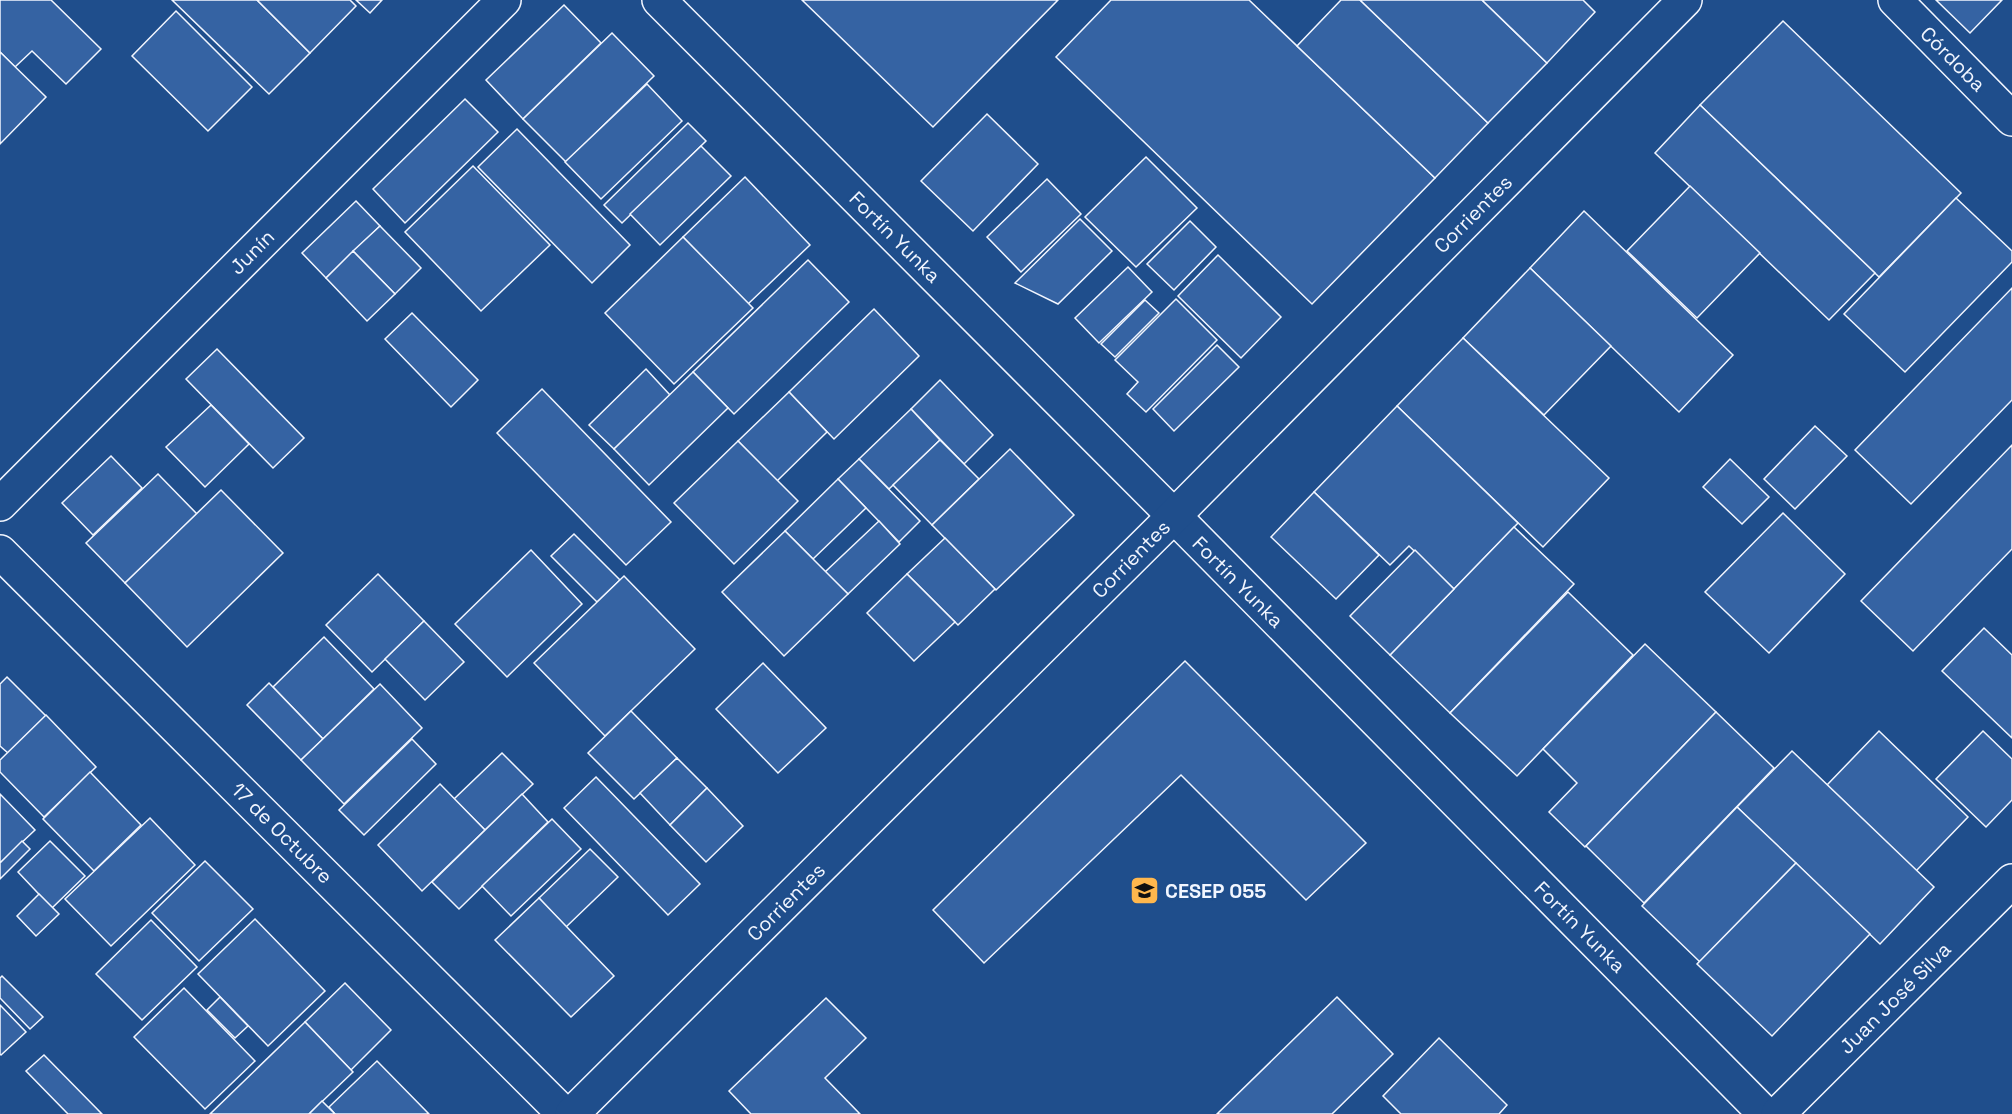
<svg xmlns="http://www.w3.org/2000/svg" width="2012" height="1114" font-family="'Space Grotesk',sans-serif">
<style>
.building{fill:#3563a3;stroke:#f2f6ff;stroke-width:1.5}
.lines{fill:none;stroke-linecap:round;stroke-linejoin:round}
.street-casing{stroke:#f2f6ff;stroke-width:36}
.street{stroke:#1f4e8c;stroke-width:33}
.labels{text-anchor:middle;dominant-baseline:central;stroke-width:4.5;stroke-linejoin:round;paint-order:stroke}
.street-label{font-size:20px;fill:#f2f6ff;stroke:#1f4e8c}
.poi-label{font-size:20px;font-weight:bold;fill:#f2f6ff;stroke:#1f4e8c;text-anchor:start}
</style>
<rect width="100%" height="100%" fill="#1f4e8c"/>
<g class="building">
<path d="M0 0H51L101 49 66 84 32 51 15 67 0 52Z"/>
<path d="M172 0H257L310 53 269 94Z"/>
<path d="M257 0H350L356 6 310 53Z"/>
<path d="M356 0H382L370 13Z"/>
<path d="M802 0H1058L933 127Z"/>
<path d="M1111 0H1249L1435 178 1312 304 1056 57Z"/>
<path d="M1341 0H1360L1488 123 1435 178 1297 46Z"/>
<path d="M1360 0H1482L1547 63 1488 123Z"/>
<path d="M1482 0H1583L1595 12 1547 63Z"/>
<path d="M1936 0H2002L1970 33Z"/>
<path d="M564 5 601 43 523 119 486 80Z"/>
<path d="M176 11 252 87 208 131 132 56Z"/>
<path d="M1783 21 1961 193 1879 277 1700 105Z"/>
<path d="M612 33 654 76 566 162 523 119Z"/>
<path d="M0 52 46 97 0 144Z"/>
<path d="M647 84 682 121 601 199 565 162Z"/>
<path d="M465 99 498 132 405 223 373 189Z"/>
<path d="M1700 105 1875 273 1829 320 1655 153Z"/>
<path d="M987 114 1038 164 973 231 921 181Z"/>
<path d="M688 123 706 141 622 223 604 205Z"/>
<path d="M517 129 630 245 592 283 478 167Z"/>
<path d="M701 146 731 176 660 245 630 214Z"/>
<path d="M1146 157 1197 208 1136 267 1085 217Z"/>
<path d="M473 166 550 245 481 311 405 232Z"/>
<path d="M745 177 810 245 748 304 683 237Z"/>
<path d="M1047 179 1081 214 1021 272 987 237Z"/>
<path d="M1690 186 1760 253 1697 318 1627 251Z"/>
<path d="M1956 198 2012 251V262L1905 372 1844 314Z"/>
<path d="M356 201 380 226 326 278 302 253Z"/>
<path d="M1584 211 1733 355 1679 412 1530 268Z"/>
<path d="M1080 219 1112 251 1058 304 1015 283Z"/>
<path d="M1190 221 1216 247 1174 290 1147 264Z"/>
<path d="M380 226 421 268 395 294 353 251Z"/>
<path d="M683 237 753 308 674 384 605 313Z"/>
<path d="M353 251 395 294 367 321 326 278Z"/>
<path d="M1218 255 1281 317 1241 358 1178 296Z"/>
<path d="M808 260 849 302 734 414 693 372Z"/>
<path d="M1128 267 1152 292 1099 343 1075 318Z"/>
<path d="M1530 268 1611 346 1544 415 1463 338Z"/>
<path d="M2012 288V400L1911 504 1855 450Z"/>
<path d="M1176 299 1217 340 1146 412 1127 394 1138 382 1115 360Z"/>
<path d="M1145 300 1159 313 1115 357 1101 344Z"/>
<path d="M874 309 919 356 834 439 789 392Z"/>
<path d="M412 313 478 380 451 407 385 339Z"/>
<path d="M1463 338 1609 478 1543 547 1397 406Z"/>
<path d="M1217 345 1239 367 1174 431 1153 409Z"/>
<path d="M217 349 304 438 273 468 186 379Z"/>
<path d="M646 369 670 395 614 449 589 425Z"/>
<path d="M693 372 728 408 649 485 614 449Z"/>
<path d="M940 380 993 435 964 464 911 409Z"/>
<path d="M542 389 671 522 626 565 497 433Z"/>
<path d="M789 392 827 432 777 481 738 441Z"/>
<path d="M211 405 249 444 205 487 166 447Z"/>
<path d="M1397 406 1518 523 1454 589 1409 546 1390 565 1314 492Z"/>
<path d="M911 409 940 440 889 489 859 459Z"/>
<path d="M1815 426 1847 456 1795 509 1764 479Z"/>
<path d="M940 440 979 479 932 525 893 485Z"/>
<path d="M738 441 798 501 734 564 674 503Z"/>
<path d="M2012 445V549L1913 651 1861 601Z"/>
<path d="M1010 449 1074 515 996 590 932 525Z"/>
<path d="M111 456 142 488 93 535 62 503Z"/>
<path d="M859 459 920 521 899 542 838 479Z"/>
<path d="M1730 459 1769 497 1742 524 1703 487Z"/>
<path d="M158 474 197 514 125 583 86 543Z"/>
<path d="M838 479 866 508 813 559 785 531Z"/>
<path d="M221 490 283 553 187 647 125 583Z"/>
<path d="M1314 492 1379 555 1336 599 1271 537Z"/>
<path d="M1783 513 1845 574 1769 653 1705 592Z"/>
<path d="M879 521 900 544 848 594 825 572Z"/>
<path d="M1514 527 1574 584 1450 713 1390 655Z"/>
<path d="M785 531 848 594 784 656 722 592Z"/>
<path d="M574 534 620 580 597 602 551 556Z"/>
<path d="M945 538 995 589 958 625 907 574Z"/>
<path d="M531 550 582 604 507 677 455 624Z"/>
<path d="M1415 550 1454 589 1390 655 1350 616Z"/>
<path d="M378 574 424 621 372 672 326 625Z"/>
<path d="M907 574 955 622 914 661 867 613Z"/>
<path d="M624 576 695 649 605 736 534 663Z"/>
<path d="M1568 592 1633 655 1517 776 1450 713Z"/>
<path d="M424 621 464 662 425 700 385 659Z"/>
<path d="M1984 628 2012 655V738L1942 671Z"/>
<path d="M324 637 374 689 323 739 273 687Z"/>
<path d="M1645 644 1716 712 1585 847 1549 812 1577 783 1543 749Z"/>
<path d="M1185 661 1366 843 1306 900 1181 775 984 963 933 910Z"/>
<path d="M763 663 826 728 778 773 716 709Z"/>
<path d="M7 677 46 716 8 753 0 746V684Z"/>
<path d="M269 683 323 739 301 760 247 705Z"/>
<path d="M380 684 422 728 344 804 301 760Z"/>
<path d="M631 711 677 758 634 799 588 753Z"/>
<path d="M1716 712 1774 768 1644 903 1586 846Z"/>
<path d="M46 715 96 767 44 817 0 772V760Z"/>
<path d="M1879 731 1968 817 1916 871 1827 785Z"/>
<path d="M1983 731 2012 759V800L1986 827 1936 779Z"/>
<path d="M412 739 436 764 364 835 339 810Z"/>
<path d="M1792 751 1934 887 1880 944 1737 807Z"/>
<path d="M502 753 533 784 485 830 454 799Z"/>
<path d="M677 758 707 788 670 825 640 793Z"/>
<path d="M90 772 141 825 94 871 43 819Z"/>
<path d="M596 777 700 884 668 915 564 808Z"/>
<path d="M440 784 485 830 422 891 378 845Z"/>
<path d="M707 788 743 826 706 862 670 825Z"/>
<path d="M0 794 35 830 0 863Z"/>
<path d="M522 794 548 822 459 909 432 882Z"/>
<path d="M1737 807 1796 863 1700 962 1642 906Z"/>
<path d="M150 818 195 865 111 946 65 899Z"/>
<path d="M552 819 581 849 511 916 482 886Z"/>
<path d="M22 841 30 849 0 879V863Z"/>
<path d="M50 841 85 876 52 908 18 872Z"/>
<path d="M590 849 618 877 566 927 539 898Z"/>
<path d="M205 861 253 909 199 961 152 913Z"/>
<path d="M1796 863 1870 934 1772 1036 1697 964Z"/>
<path d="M39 894 59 914 36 936 17 916Z"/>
<path d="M539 898 614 976 571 1017 495 940Z"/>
<path d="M255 919 325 991 268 1046 198 974Z"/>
<path d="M151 920 197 967 142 1020 96 974Z"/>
<path d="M2 976 43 1017 30 1029 0 998V978Z"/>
<path d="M345 983 391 1030 351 1070 305 1022Z"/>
<path d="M184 988 255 1061 205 1109 134 1037Z"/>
<path d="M220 997 248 1026 235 1038 207 1010Z"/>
<path d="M1337 997 1393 1054 1332 1114H1217Z"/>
<path d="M826 998 866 1038 825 1078 860 1114H751L729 1091Z"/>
<path d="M0 1005 26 1032 1 1055 0 1054Z"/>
<path d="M305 1022 353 1072 309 1114H210Z"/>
<path d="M1439 1038 1507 1105 1499 1114H1401L1383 1096Z"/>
<path d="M44 1055 102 1114H68L26 1071Z"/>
<path d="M377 1061 429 1114H335L329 1107Z"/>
<path d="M322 1101 335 1114H309Z"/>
</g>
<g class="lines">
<defs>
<g id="street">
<path d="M659 0 1174 516 1765 1114"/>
<path d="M1895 0 2012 119"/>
<path d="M0 504 504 0"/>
<path d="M0 552 564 1114"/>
<path d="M572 1114 1174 516 1685 0"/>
<path d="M1778 1114 2012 881"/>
</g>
</defs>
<use href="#street" class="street-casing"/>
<use href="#street" class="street"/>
</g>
<defs>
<symbol id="school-square" viewBox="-11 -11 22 22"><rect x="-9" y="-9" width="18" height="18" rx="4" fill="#ffb74d" stroke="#1f4e8c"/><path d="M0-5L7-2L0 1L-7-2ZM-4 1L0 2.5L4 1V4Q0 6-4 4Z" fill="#111"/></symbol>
</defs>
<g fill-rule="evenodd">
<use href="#school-square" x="1128" y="874" width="33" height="33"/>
</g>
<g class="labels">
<g class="street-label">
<text transform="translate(1953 59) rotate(45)">Córdoba</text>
<text transform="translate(1473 214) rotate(-45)">Corrientes</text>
<text transform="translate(895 237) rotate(45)">Fortín Yunka</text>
<text transform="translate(252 252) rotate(-45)">Junín</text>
<text transform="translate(1131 559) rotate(-45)">Corrientes</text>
<text transform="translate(1238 582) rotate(45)">Fortín Yunka</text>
<text transform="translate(282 833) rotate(45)">17 de Octubre</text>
<text transform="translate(786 902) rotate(-45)">Corrientes</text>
<text transform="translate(1580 927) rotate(45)">Fortín Yunka</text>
<text transform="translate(1895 998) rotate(-45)">Juan José Silva</text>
</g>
<g class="poi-label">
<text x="1165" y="891">CESEP 055</text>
</g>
</g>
</svg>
